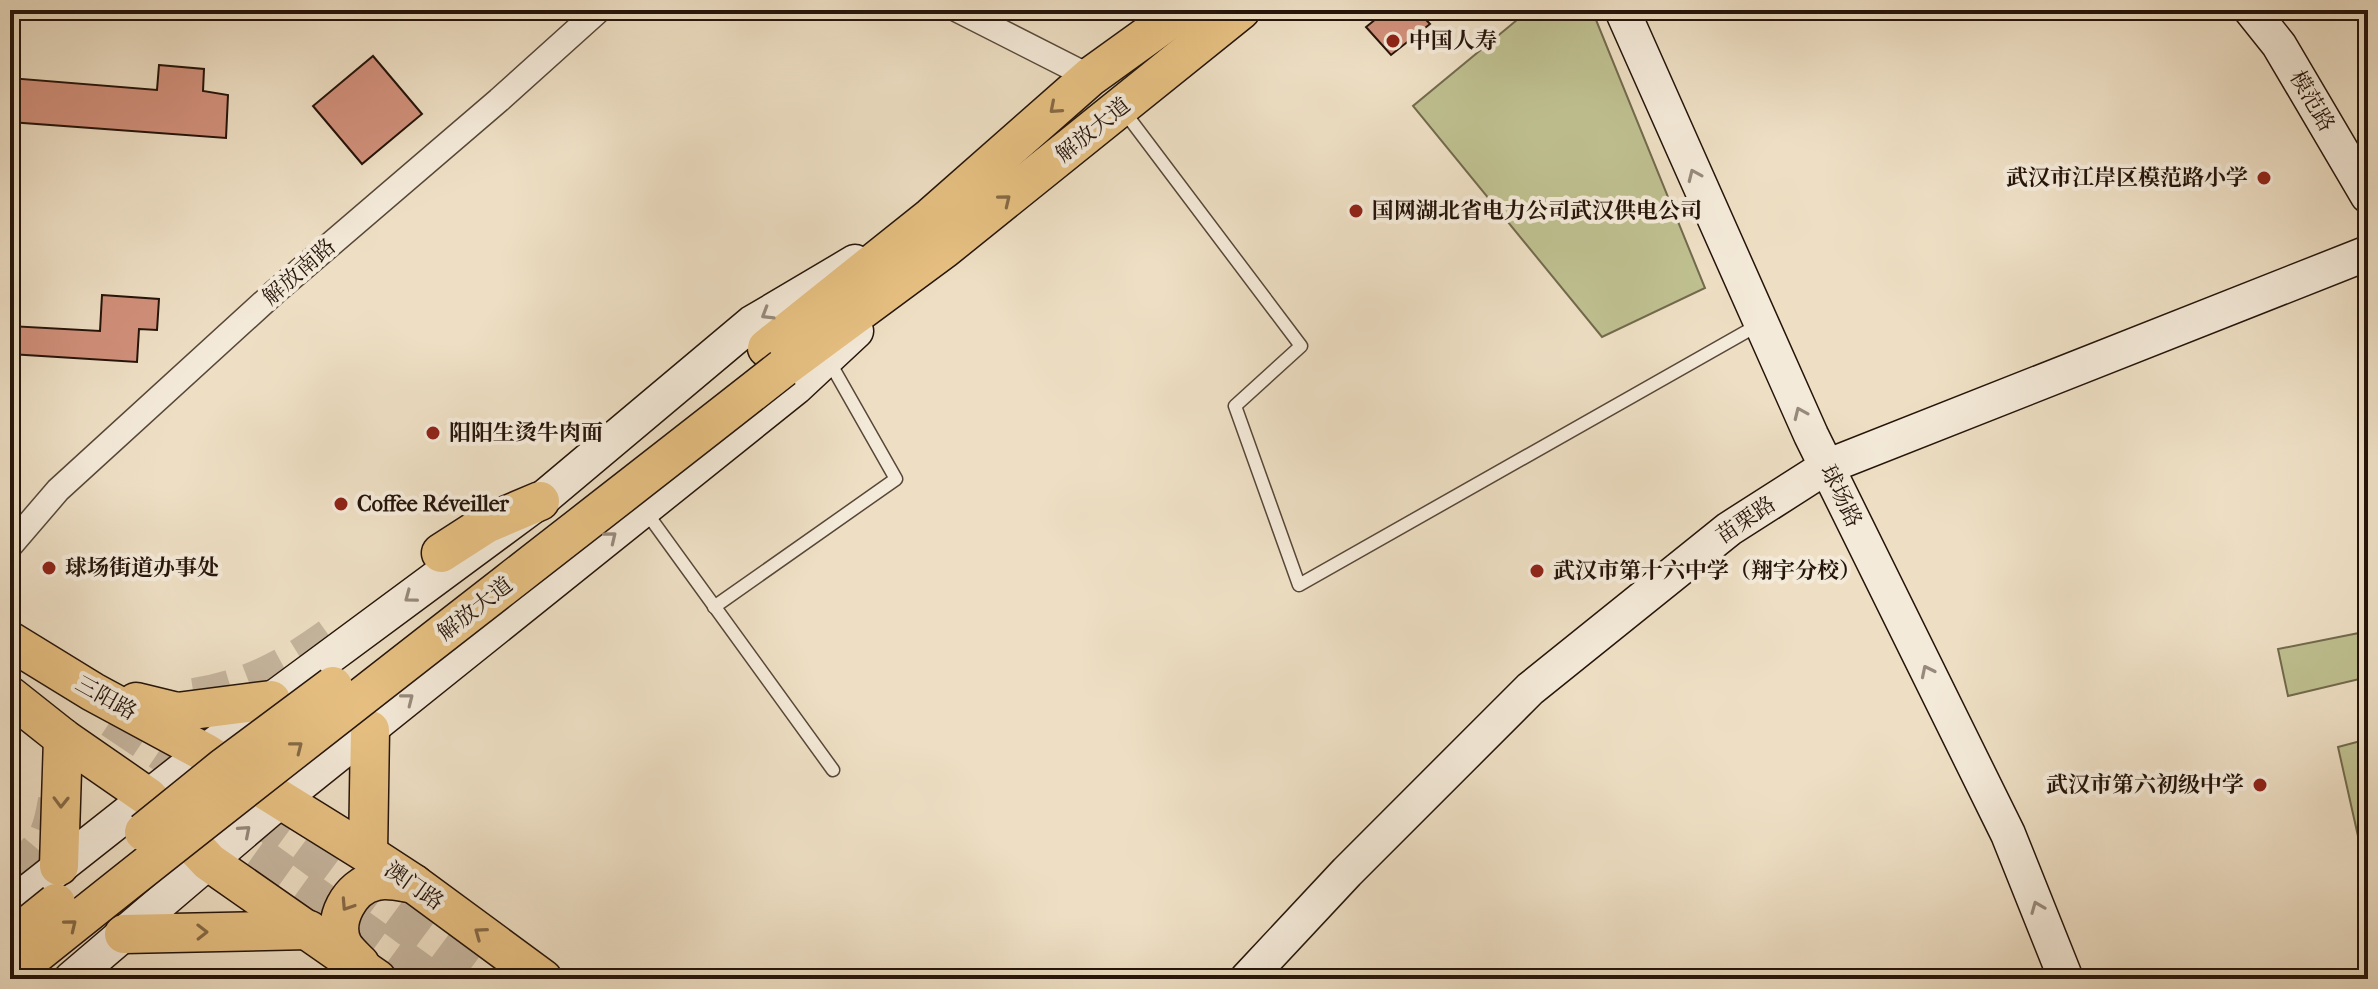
<svg xmlns="http://www.w3.org/2000/svg" width="2378" height="989" font-family="'IM FELL French Canon','Noto Serif SC',serif">
<style>
.green{fill:#bfc090;stroke:#726a4d;stroke-width:2}
.building{fill:#d1907b;stroke:#25140a;stroke-width:2}
.lines{fill:none;stroke-linecap:round;stroke-linejoin:round}
.primary-tunnel{stroke:#c6b69f;stroke-width:38;stroke-dasharray:38 19;stroke-linecap:butt}
.lane-casing{stroke:#574738;stroke-width:15}
.street-casing{stroke:#574738;stroke-width:27}
.secondary-casing{stroke:#25140a;stroke-width:37}
.primary-casing{stroke:#25140a;stroke-width:41}
.lane{stroke:#f4ead9;stroke-width:12}
.street{stroke:#f4ead9;stroke-width:24}
.secondary{stroke:#f4ead9;stroke-width:34}
.primary{stroke:#e7c082;stroke-width:38}
.primary-bridge-casing{stroke:#25140a;stroke-width:41;stroke-linecap:butt}
.primary-bridge{stroke:#e7c082;stroke-width:38}
.oneway{stroke:#866a46}
.oneway2{stroke:#978a7c}
.poi-dot{fill:#8f2418;stroke:#f4ead9;stroke-width:3}
.labels{text-anchor:middle;dominant-baseline:central;stroke-width:8;stroke-linejoin:round;paint-order:stroke}
.poi-label{font-size:22px;font-weight:bold;fill:#25140a;stroke:#f4ead9;text-anchor:start}
.street-label{font-size:22px;fill:#25140a;stroke:#f4ead9}
</style>
<rect width="100%" height="100%" fill="#eedfc4"/>
<filter id="stains"><feTurbulence type="fractalNoise" baseFrequency=".0025" numOctaves="4"/><feColorMatrix values="0 0 0 0 .2 0 0 0 0 .09 0 0 0 0 .02 0 0 0 .5 -.17"/></filter>
<radialGradient id="worn" r=".72"><stop offset=".6" stop-color="#630" stop-opacity="0"/><stop offset="1" stop-color="#630" stop-opacity=".3"/></radialGradient>
<g class="green">
<path d="M1529 10H1592L1705 288 1602 337 1413 106Z"/>
<path d="M2364 632 2368 651V677L2288 696 2278 649Z"/>
<path d="M2368 739V834L2358 836 2338 747Z"/>
</g>
<g class="building">
<path d="M1387 10H1417L1430 24 1391 55 1366 27Z"/>
<path d="M373 56 422 114 362 164 313 106Z"/>
<path d="M159 65 204 69 203 91 228 95 226 138 10 122V78L157 90Z"/>
<path d="M102 295 159 299 157 330 139 329 137 362 10 354V326L100 331Z"/>
</g>
<g class="lines">
<g class="primary-tunnel">
<path d="M194 697C246 689 287 668 330 637"/>
<path d="M112 719 276 829 478 979"/>
<path d="M209 820 430 979"/>
<path d="M10 875C43 850 50 842 57 800"/>
</g>
<defs>
<g id="lane">
<path d="M1123 110 1301 346 1235 406 1299 585 1758 325"/>
<path d="M646 512 833 770"/>
<path d="M714 607 896 479 829 361"/>
</g>
<g id="street">
<path d="M958 10 1090 77"/>
<path d="M10 546 58 490 275 292 499 100 599 10"/>
</g>
<g id="secondary">
<path d="M1622 10 1811 435 2008 834 2066 979"/>
<path d="M2251 10 2279 45 2368 196"/>
<path d="M10 906 271 700 540 501 752 323 855 262"/>
<path d="M71 979 281 800 796 387 856 331"/>
<path d="M1247 979 1347 872 1530 689 1729 529 1826 467 2368 253"/>
</g>
<g id="primary">
<path d="M767 348 931 217 1090 77 1183 10"/>
<path d="M783 368 944 249 1241 10"/>
<path d="M441 553 486 524 540 501"/>
<path d="M10 641 93 692 204 752 368 854 414 884 543 979"/>
<path d="M10 696 63 738 148 797 209 862 377 979"/>
<path d="M136 702 177 712 271 700"/>
<path d="M368 854 370 730"/>
<path d="M59 866 63 738"/>
<path d="M124 934 309 930"/>
<path d="M360 964C354 958 347 952 343 945 331 921 350 886 376 881 388 878 402 882 414 884"/>
</g>
</defs>
<use href="#lane" class="lane-casing"/>
<use href="#street" class="street-casing"/>
<use href="#secondary" class="secondary-casing"/>
<use href="#primary" class="primary-casing"/>
<use href="#lane" class="lane"/>
<use href="#street" class="street"/>
<use href="#secondary" class="secondary"/>
<use href="#primary" class="primary"/>
<defs>
<g id="primary-bridge">
<path d="M144 832 223 768 333 686"/>
<path d="M10 940 56 903"/>
<path d="M10 975C265 769 525 571 783 368"/>
</g>
</defs>
<use href="#primary-bridge" class="primary-bridge-casing"/>
<use href="#primary-bridge" class="primary-bridge"/>
</g>
<defs><path id="oneway-chevron" d="M-2-3.5L2.5 0L-2 3.5" fill="none" stroke-width="1.6" stroke-linecap="round" stroke-linejoin="round" transform="scale(2)"/></defs>
<g class="oneway">
<use href="#oneway-chevron" transform="translate(1055 108) rotate(139)"/>
<use href="#oneway-chevron" transform="translate(1005 200) rotate(-39)"/>
<use href="#oneway-chevron" transform="translate(297 747) rotate(-38)"/>
<use href="#oneway-chevron" transform="translate(61 802) rotate(91)"/>
<use href="#oneway-chevron" transform="translate(347 905) rotate(123)"/>
<use href="#oneway-chevron" transform="translate(71 925) rotate(-39)"/>
<use href="#oneway-chevron" transform="translate(202 932) rotate(-1)"/>
<use href="#oneway-chevron" transform="translate(480 933) rotate(-144)"/>
</g>
<g class="oneway2">
<use href="#oneway-chevron" transform="translate(1694 175) rotate(-114)"/>
<use href="#oneway-chevron" transform="translate(767 314) rotate(149)"/>
<use href="#oneway-chevron" transform="translate(1800 413) rotate(-114)"/>
<use href="#oneway-chevron" transform="translate(611 537) rotate(-39)"/>
<use href="#oneway-chevron" transform="translate(410 597) rotate(143)"/>
<use href="#oneway-chevron" transform="translate(1927 671) rotate(-116)"/>
<use href="#oneway-chevron" transform="translate(408 699) rotate(-38)"/>
<use href="#oneway-chevron" transform="translate(245 831) rotate(-41)"/>
<use href="#oneway-chevron" transform="translate(2037 907) rotate(-112)"/>
</g>
<g class="poi-dot">
<circle cx="1393" cy="41" r="8"/>
<circle cx="2264" cy="178" r="8"/>
<circle cx="1356" cy="211" r="8"/>
<circle cx="433" cy="433" r="8"/>
<circle cx="341" cy="504" r="8"/>
<circle cx="49" cy="568" r="8"/>
<circle cx="1537" cy="571" r="8"/>
<circle cx="2260" cy="785" r="8"/>
</g>
<g class="labels">
<g class="poi-label">
<text x="1409" y="41">中国人寿</text>
<text x="2248" y="178" text-anchor="end">武汉市江岸区模范路小学</text>
<text x="1372" y="211">国网湖北省电力公司武汉供电公司</text>
<text x="449" y="433">阳阳生烫牛肉面</text>
<text x="357" y="504">Coffee Réveiller</text>
<text x="65" y="568">球场街道办事处</text>
<text x="1553" y="571">武汉市第十六中学（翔宇分校）</text>
<text x="2244" y="785" text-anchor="end">武汉市第六初级中学</text>
</g>
<g class="street-label">
<text transform="translate(2312 101) rotate(60)">模范路</text>
<text transform="translate(1093 130) rotate(-39)">解放大道</text>
<text transform="translate(299 272) rotate(-41)">解放南路</text>
<text transform="translate(1841 496) rotate(64)">球场路</text>
<text transform="translate(1746 520) rotate(-34)">苗栗路</text>
<text transform="translate(475 609) rotate(-38)">解放大道</text>
<text transform="translate(106 698) rotate(29)">三阳路</text>
<text transform="translate(414 886) rotate(35)">澳门路</text>
</g>
</g>
<rect width="2378" height="989" fill="none" stroke="#eedfc4" stroke-width="40"/>
<rect x="12" y="12" width="2354" height="965" fill="none" stroke="#25140a" stroke-width="4"/>
<rect x="20" y="20" width="2338" height="949" fill="none" stroke="#25140a" stroke-width="2"/>
<rect width="100%" height="100%" filter="url(#stains)"/>
<rect width="100%" height="100%" fill="url(#worn)"/>
</svg>
